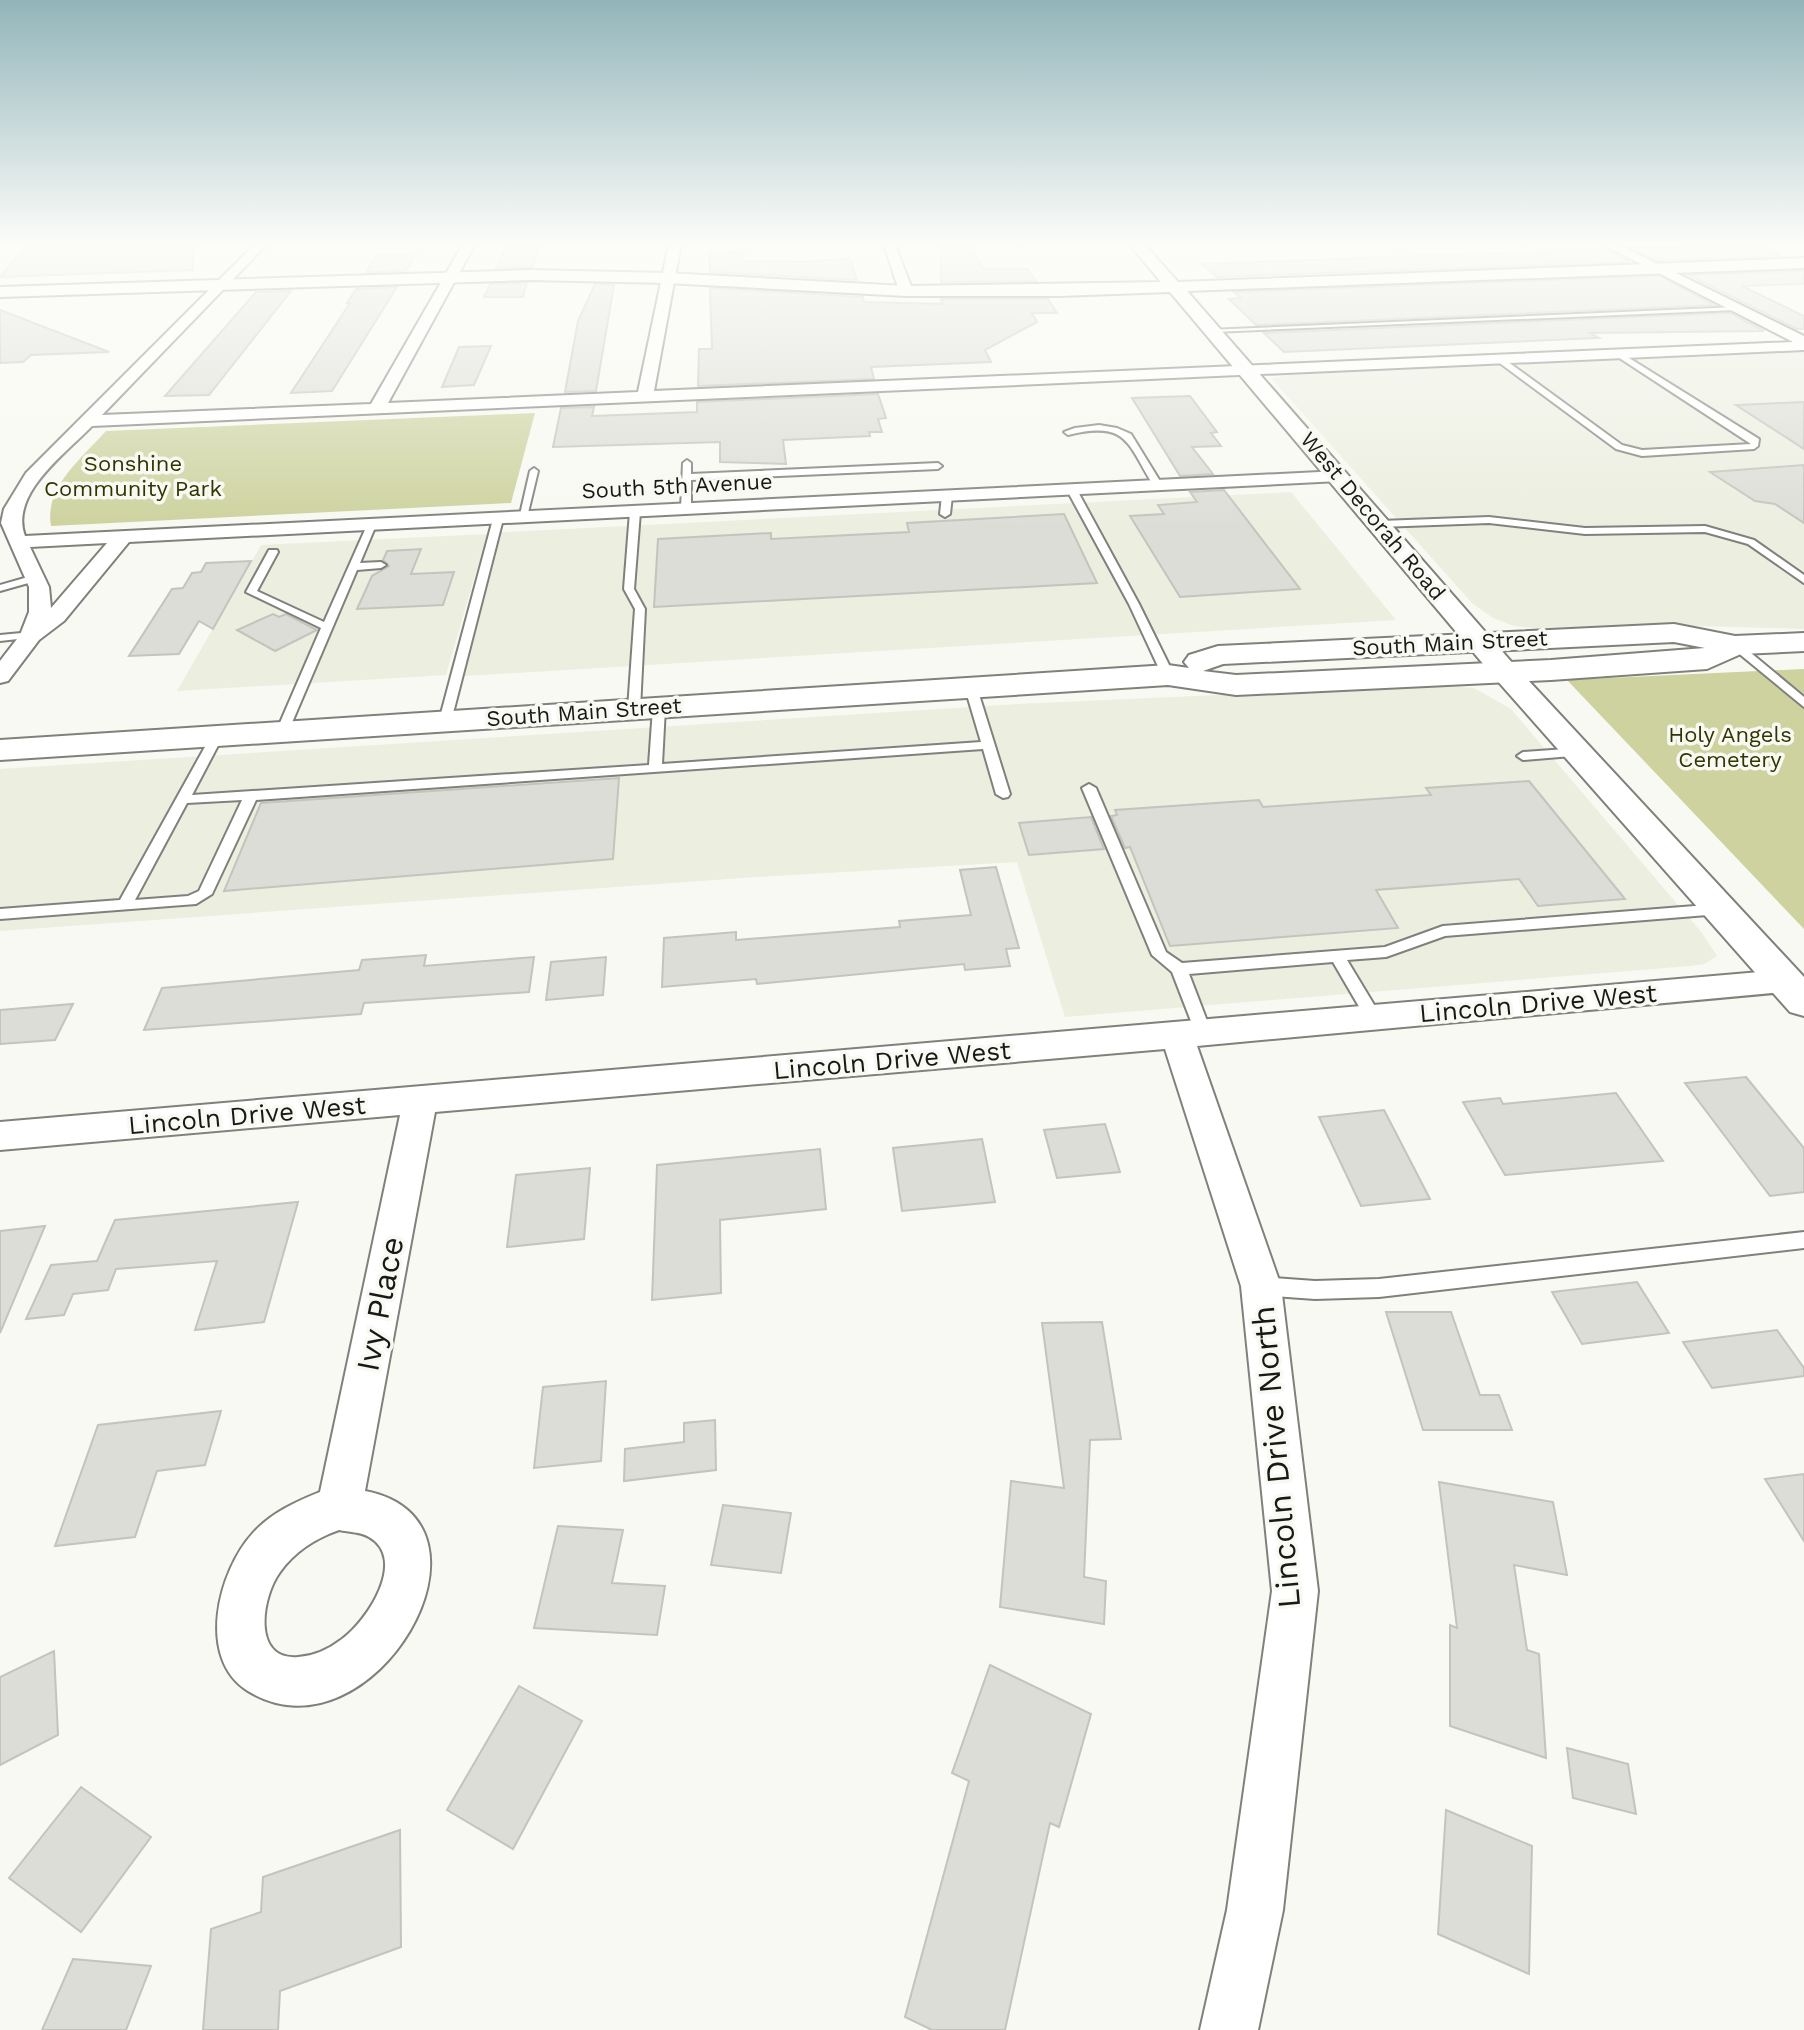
<svg xmlns="http://www.w3.org/2000/svg" width="1804" height="2030" font-family="'Work Sans',sans-serif">
<style>
.built{fill:#eceee0}
.green{fill:#cdd29e}
.building{fill:#dcddd6;stroke:#c3c4bd;stroke-width:2}
.lines{fill:none;stroke-linecap:round;stroke-linejoin:round}
.service-casing{stroke:#80817b;stroke-width:4}
.minor-casing{stroke:#80817b;stroke-width:4}
.tertiary-casing{stroke:#80817b;stroke-width:4}
.secondary-casing{stroke:#80817b;stroke-width:4}
.service{fill:#fff;fill-rule:evenodd}
.minor{fill:#fff;fill-rule:evenodd}
.tertiary{fill:#fff;fill-rule:evenodd}
.secondary{fill:#fff;fill-rule:evenodd}
.labels{text-anchor:middle;dominant-baseline:central;stroke-width:7;stroke-linejoin:round;paint-order:stroke}
.far-park-label{font-size:22px;fill:#323500;stroke:#f8f9f2}
.far-street-label{font-size:22px;fill:#181816;stroke:#f8f9f2}
.street-label{font-size:26px;fill:#181816;stroke:#f8f9f2}
.near-street-label{font-size:32px;fill:#181816;stroke:#f8f9f2}
</style>
<rect width="100%" height="100%" fill="#f8f9f2"/>
<g class="built">
<path d="M1804 351V629L1693 626 1550 630 1514 626 1493 618 1472 603 1272 379 1288 375Z"/>
<path d="M1291 492 1396 620 448 677 489 533Z"/>
<path d="M487 534 446 675 177 691 261 545Z"/>
<path d="M1436 685 1474 688 1511 709 1702 933 1717 956 1704 964 1690 966 1065 1017 1017 862 756 877 0 931V769L1018 704Z"/>
</g>
<g class="green">
<path d="M535 413 511 503 51 526C44 487 82 458 106 431Z"/>
<path d="M1804 669V929L1567 680Z"/>
</g>
<g class="building">
<path d="M28 244H193V270L0 277Z"/>
<path d="M508 244H540L533 267 496 268Z"/>
<path d="M969 244 983 269H1027L1036 281 941 282V245Z"/>
<path d="M1743 244H1753L1781 256 1658 261 1631 248Z"/>
<path d="M1604 249 1630 262 1217 277 1202 264Z"/>
<path d="M744 251 743 261 804 262 850 258 857 280 710 272 709 252Z"/>
<path d="M416 254 406 271 366 272 377 255Z"/>
<path d="M1804 271V284L1742 286 1804 316V329H1797L1688 275Z"/>
<path d="M1659 276 1714 305 1256 325 1229 299 1241 298 1234 292Z"/>
<path d="M527 283 523 297H484L490 284Z"/>
<path d="M595 284 614 285 596 391 565 392 578 321Z"/>
<path d="M397 287 332 391 291 393 350 303H347L356 289Z"/>
<path d="M710 288 863 297 864 302 942 304 941 299H1048L1057 313H1032L1037 322 985 350 991 362 871 367 874 379 698 386 699 349H712Z"/>
<path d="M291 291 209 395 165 396 256 292Z"/>
<path d="M0 310 109 352 31 355 23 362 0 363Z"/>
<path d="M1730 313 1764 331 1590 333 1599 338 1284 352 1264 333Z"/>
<path d="M491 346 474 385 442 387 459 347Z"/>
<path d="M878 394 886 418 878 419 882 432H869L870 436 783 440 786 464 720 462V442L553 447 561 408 594 407 592 416 697 412V402Z"/>
<path d="M1190 396 1217 432 1211 433 1221 446 1192 447 1213 474 1180 476 1132 398Z"/>
<path d="M1804 402V449L1736 405Z"/>
<path d="M1804 465V523L1775 504 1755 501 1710 472Z"/>
<path d="M1224 490 1300 589 1180 597 1130 516 1164 514 1158 505 1197 502 1190 492Z"/>
<path d="M1064 514 1097 583 654 607 658 539 771 533V539L909 532 907 523Z"/>
<path d="M421 549 411 574 454 572 443 605 357 609 372 576 389 566 383 560 387 551Z"/>
<path d="M251 561 213 629 199 621 179 654 129 656 172 589 183 588 192 573 201 572 206 563Z"/>
<path d="M273 614 279 617 286 614 317 630 275 651 237 630Z"/>
<path d="M619 778 613 859 224 891 261 803Z"/>
<path d="M1529 781 1625 899 1538 906 1519 879 1376 890 1398 928 1170 946 1130 847 1125 848 1111 816 1117 815 1115 810 1259 800 1263 807 1431 795 1426 788Z"/>
<path d="M1091 817 1104 849 1029 855 1019 823Z"/>
<path d="M996 867 1019 948 1006 949 1010 966 965 970 964 964 757 984 756 979 662 987 664 938 736 932V940L900 927 899 921 971 915 960 870Z"/>
<path d="M426 955 424 966 534 957 529 992 364 1003 361 1014 144 1030 162 988 359 970 362 960Z"/>
<path d="M606 957 603 995 546 1000 551 962Z"/>
<path d="M73 1004 55 1040 0 1044V1010Z"/>
<path d="M1746 1077 1804 1148V1192L1770 1196 1685 1083Z"/>
<path d="M1616 1093 1663 1161 1505 1175 1463 1102 1500 1098 1503 1104Z"/>
<path d="M1384 1110 1430 1199 1361 1206 1319 1117Z"/>
<path d="M1105 1124 1120 1172 1057 1178 1044 1130Z"/>
<path d="M982 1139 995 1202 902 1211 893 1148Z"/>
<path d="M820 1149 826 1209 720 1220 721 1293 652 1300 657 1165Z"/>
<path d="M590 1168 584 1239 507 1247 516 1175Z"/>
<path d="M298 1202 264 1322 195 1330 217 1261 116 1269 108 1290 73 1294 64 1315 26 1319 51 1265 97 1261 115 1220Z"/>
<path d="M45 1226 0 1333V1231Z"/>
<path d="M1637 1282 1669 1333 1582 1344 1552 1292Z"/>
<path d="M1386 1312H1451L1480 1395H1499L1512 1430H1423Z"/>
<path d="M1102 1322 1121 1439 1090 1440 1084 1577 1106 1581 1104 1624 1000 1607 1011 1481 1064 1488 1042 1323Z"/>
<path d="M1777 1330 1804 1368V1376L1712 1388 1683 1342Z"/>
<path d="M606 1381 601 1461 534 1468 543 1387Z"/>
<path d="M221 1411 205 1465 157 1471 135 1537 55 1546 98 1425Z"/>
<path d="M715 1420 716 1470 624 1481 625 1449 684 1442V1423Z"/>
<path d="M1804 1474V1541L1765 1479Z"/>
<path d="M1439 1482 1553 1502 1567 1575 1514 1565 1527 1650 1539 1654 1546 1758 1450 1726V1625L1457 1628Z"/>
<path d="M723 1505 791 1513 781 1573 711 1565Z"/>
<path d="M558 1526 623 1530 612 1583 665 1586 657 1635 534 1628Z"/>
<path d="M54 1651 58 1735 0 1765V1677Z"/>
<path d="M990 1665 1091 1714 1059 1827 1050 1823 1005 2030H932L905 2017 969 1781 952 1773Z"/>
<path d="M519 1686 582 1721 513 1849 447 1810Z"/>
<path d="M1567 1748 1628 1764 1636 1814 1573 1798Z"/>
<path d="M81 1787 151 1837 81 1932 9 1878Z"/>
<path d="M1446 1810 1532 1846 1529 1974 1438 1934Z"/>
<path d="M400 1830 401 1947 280 1991 278 2030H203L211 1929 261 1912 263 1877Z"/>
<path d="M73 1959 151 1966 126 2030H42Z"/>
</g>
<g class="lines">
<defs>
<g id="service">
<path d="M1738 307 1736 310 1213 332 1209 330Z"/>
<path d="M1621 353 1759 439 1758 446 1754 449 1642 456 1616 449 1497 361 1504 359 1622 445 1642 450 1751 444 1618 357Z"/>
<path d="M1099 425 1117 428 1131 434 1163 486 1161 488H1155C1127 444 1129 420 1068 435L1064 432 1075 428Z"/>
<path d="M687 460 691 463V474L938 463 942 466 938 469 691 480V509L686 512 681 509 683 463Z"/>
<path d="M534 468 538 471 527 517 519 519 530 471Z"/>
<path d="M1072 487 1077 490 1139 604 1174 675 1172 677 1162 675 1129 604 1067 490Z"/>
<path d="M947 493 952 496 950 514 945 517 940 514 942 496Z"/>
<path d="M635 509 640 512 634 589 645 609 640 709 634 713 628 709 635 609 624 589 630 512Z"/>
<path d="M498 516 503 519 451 721 449 724H441L439 721 493 519Z"/>
<path d="M1489 517 1585 528 1705 526 1754 540 1804 575V583L1748 544 1705 532 1585 534 1489 523 1380 527 1375 524 1380 521Z"/>
<path d="M368 523 376 525 360 563 381 562 386 565 381 568 357 570 288 732 282 736 278 735 276 732 321 628 246 592 269 550H277L278 552 257 591 324 622Z"/>
<path d="M35 575 40 578 39 580 0 591V585Z"/>
<path d="M32 632 38 635 36 637 0 641V635Z"/>
<path d="M1731 643H1739L1804 697V707L1731 647Z"/>
<path d="M971 684 977 688 1010 794 1008 797 1003 798 996 794 983 749 256 800 212 894 196 904 0 919V909L120 900 211 736 217 732 223 736 192 795 649 765 653 708 659 704 665 708 662 764 981 742 965 688ZM242 800 199 891 188 896 135 900 187 803Z"/>
<path d="M1580 748 1586 752 1584 755 1523 760 1517 756 1523 752Z"/>
<path d="M1089 784 1096 788 1166 952 1182 963 1385 947 1443 926 1720 904 1727 909 1720 914 1445 936 1386 957 1347 960 1382 1018 1374 1024 1368 1022 1333 962 1189 974 1212 1034 1210 1038H1198L1196 1034 1172 972 1152 955 1082 788Z"/>
<path d="M1804 1232V1248L1379 1297 1315 1299 1261 1295 1254 1292 1251 1286 1254 1280 1261 1277 1315 1281 1379 1279Z"/>
</g>
<g id="minor">
<path d="M255 244H267L102 415 371 404 463 244H475L388 403 638 392 669 244H681L654 391 1793 342 1602 244H1617L1804 336V350L92 426C66 453 9 494 25 536L1339 471 1348 476 1339 481 129 542 64 621 39 640 8 681 0 683V661L20 635 29 612V587L1 523 4 509 26 473ZM107 543 51 608 49 587 30 547Z"/>
<path d="M884 244 895 245 913 291 911 294 899 291Z"/>
<path d="M1784 970 1795 973 1800 981 1795 989 1784 992 1197 1046 1281 1286 1318 1591 1283 1910 1258 2030H1200L1227 1910 1272 1591 1241 1286 1165 1049 435 1112 365 1491C517 1520 372 1768 248 1691 196 1659 218 1571 253 1533 271 1513 295 1502 320 1492L400 1115 0 1150V1122ZM339 1530C348 1532 361 1532 369 1537 408 1559 367 1621 342 1639 329 1649 314 1656 298 1657 251 1661 262 1596 280 1572 294 1552 316 1538 339 1530Z"/>
</g>
<path id="tertiary" d="M1129 244H1144L1178 282 1804 258V268L1187 291 1515 666 1804 977V1016L1790 1012 1495 678 1170 292 1060 296H906L667 283 530 280 0 297V287L530 270 667 273 906 286 1161 282Z"/>
<path id="secondary" d="M1674 624 1735 636 1804 633V651L1741 654 1707 669 1551 680 1236 695 1168 685 0 760V740L1168 665 1189 668 1184 662 1189 655 1218 646ZM1674 642 1705 648 1551 660 1236 675 1203 671 1223 664Z"/>
</defs>
<use href="#service" class="service-casing"/>
<use href="#minor" class="minor-casing"/>
<use href="#tertiary" class="tertiary-casing"/>
<use href="#secondary" class="secondary-casing"/>
<use href="#service" class="service"/>
<use href="#minor" class="minor"/>
<use href="#tertiary" class="tertiary"/>
<use href="#secondary" class="secondary"/>
</g>
<linearGradient id="sky" x2="0" y2="1"><stop stop-color="#92b5ba"/><stop offset="0.46" stop-color="#fcfcf9"/><stop offset="1" stop-color="#fcfcf9" stop-opacity="0"/></linearGradient>
<rect width="1804" height="528" fill="url(#sky)"/>
<g class="labels">
<g class="far-park-label">
<text x="133" y="463">Sonshine<tspan x="133" dy="25">Community Park</tspan></text>
<text x="1730" y="734">Holy Angels<tspan x="1730" dy="25">Cemetery</tspan></text>
</g>
<g class="far-street-label">
<text transform="translate(677 486) rotate(-3)">South 5th Avenue</text>
<text transform="translate(1373 516) rotate(50)">West Decorah Road</text>
<text transform="translate(1450 643) rotate(-3)">South Main Street</text>
<text transform="translate(584 712) rotate(-4)">South Main Street</text>
</g>
<g class="street-label">
<text transform="translate(1538 1003) rotate(-5)">Lincoln Drive West</text>
<text transform="translate(892 1060) rotate(-5)">Lincoln Drive West</text>
<text transform="translate(247 1115) rotate(-5)">Lincoln Drive West</text>
</g>
<g class="near-street-label">
<text transform="translate(380 1304) rotate(-79)">Ivy Place</text>
<text transform="translate(1276 1457) rotate(-95)">Lincoln Drive North</text>
</g>
</g>
</svg>
